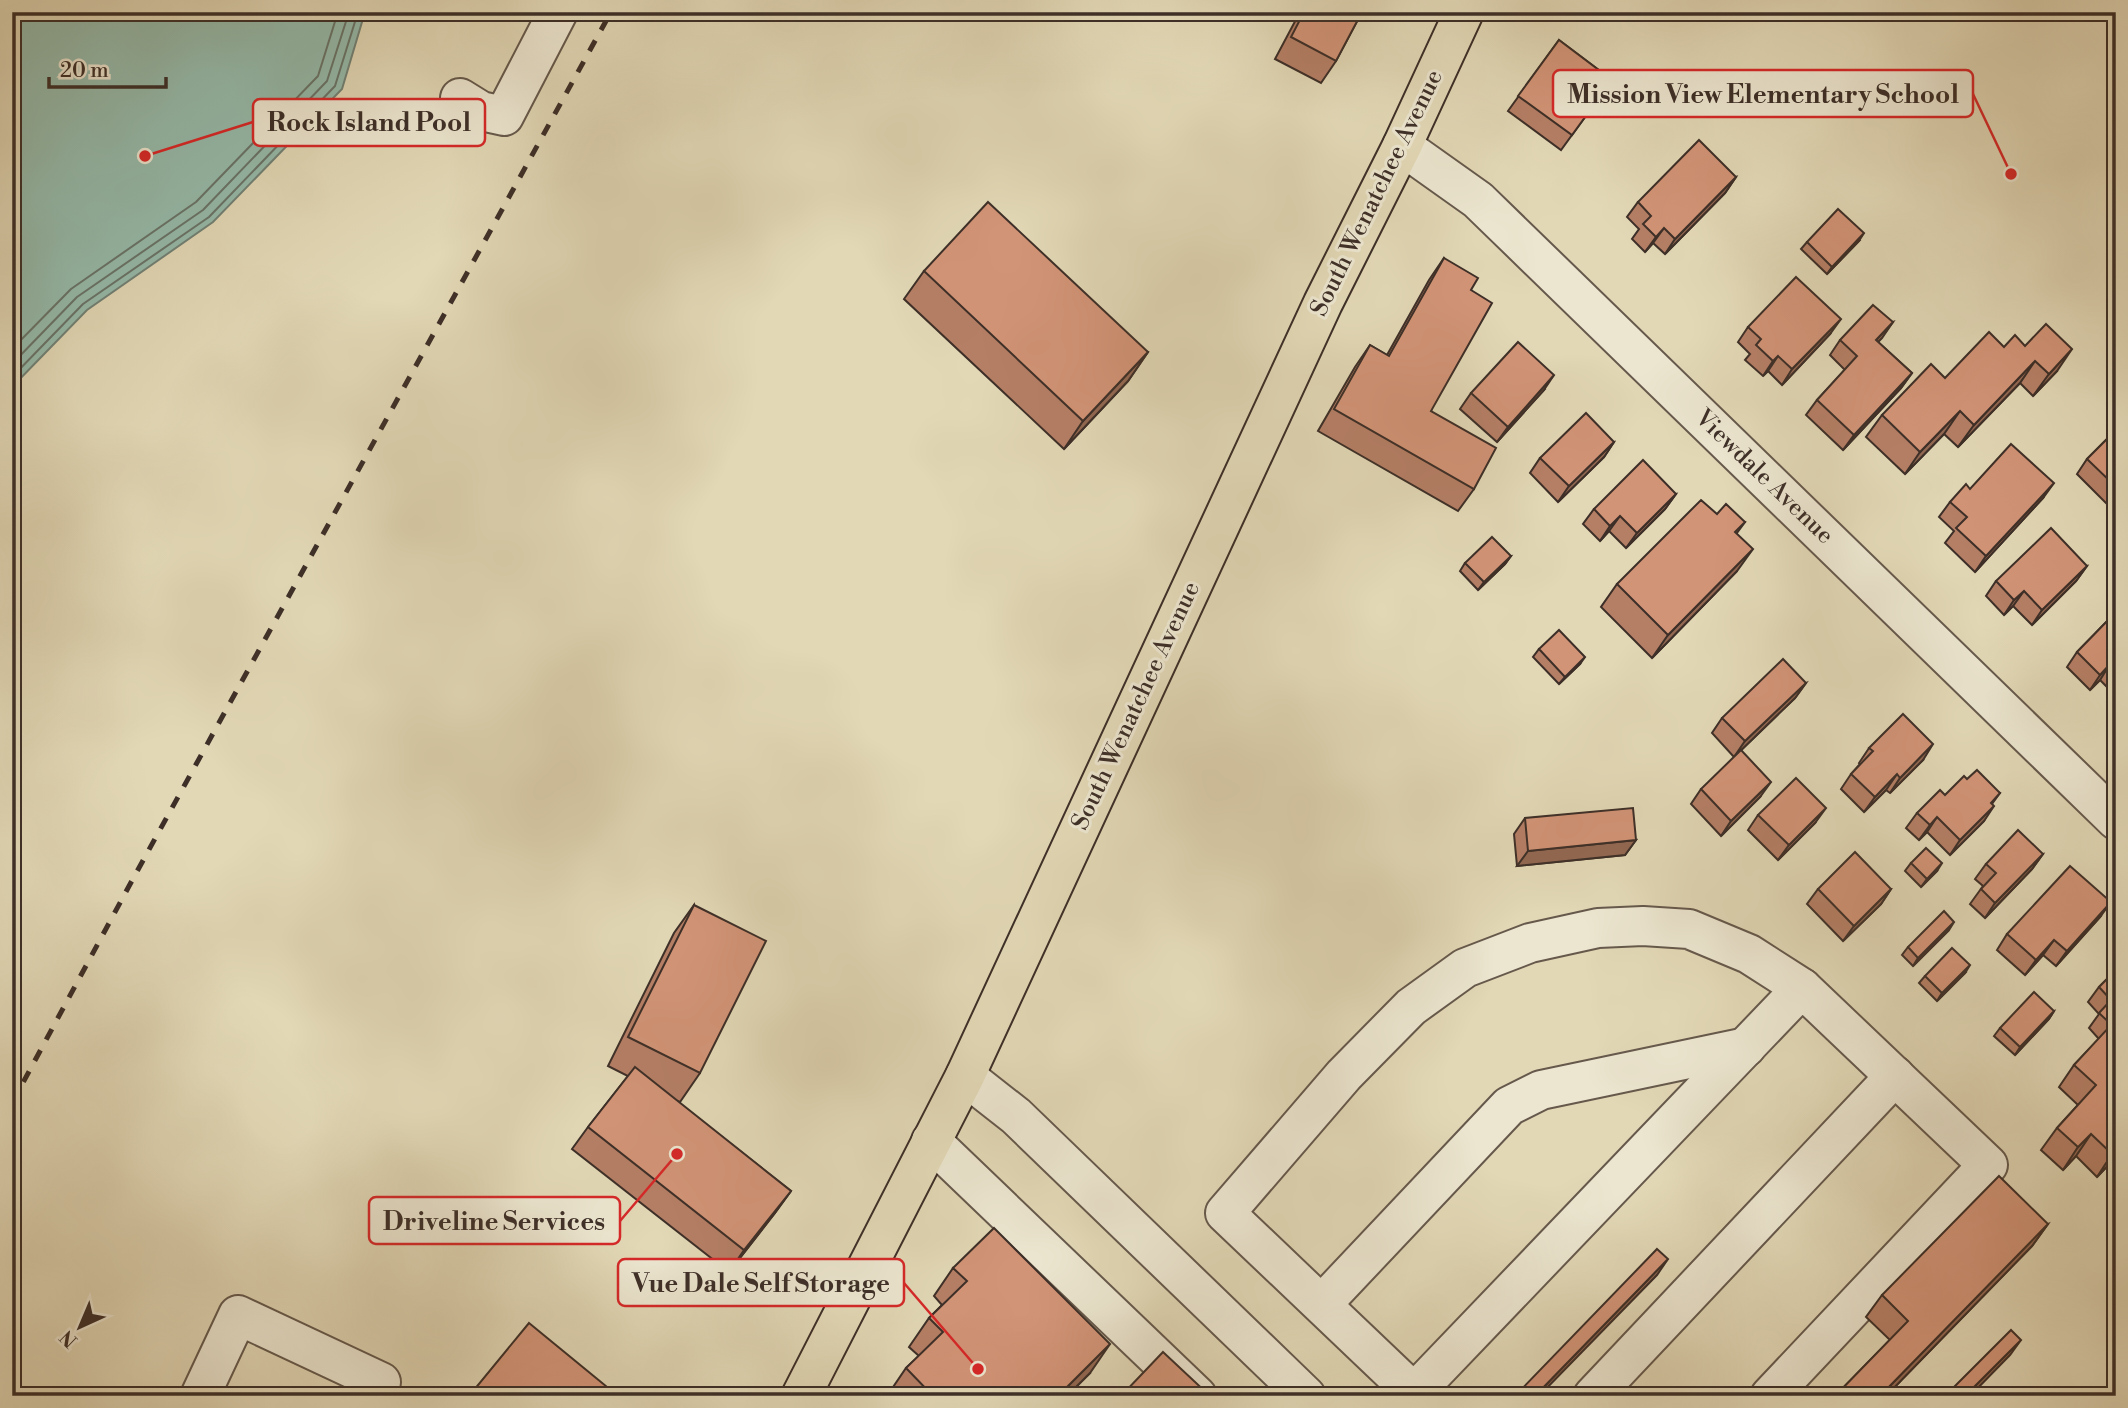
<svg xmlns="http://www.w3.org/2000/svg" width="2128" height="1408" font-family="'Libre Bodoni',serif">
<style>
.water{fill:#95baaa;stroke:#728276;stroke-width:2}
.lines{fill:none;stroke-linecap:round;stroke-linejoin:round}
.shore{stroke:#697469;stroke-width:2}
.minor-casing{stroke:#66594c;stroke-width:42}
.major-casing{stroke:#3d2f28;stroke-width:42}
.minor{stroke:#ece6d0;stroke-width:38}
.major{stroke:#e2d8b6;stroke-width:38}
.rail{stroke:#3d2f28;stroke-width:5;stroke-dasharray:12 12;stroke-linecap:butt}
.wall{fill:#b57f66;stroke:#3d2f28;stroke-width:2}
.shaded-wall{fill:#936853;stroke:#3d2f28;stroke-width:2}
.building{fill:#d29477;stroke:#3d2f28;stroke-width:2}
.labels{text-anchor:middle;dominant-baseline:central;stroke-width:6;stroke-linejoin:round;paint-order:stroke}
.street-label{font-size:24px;fill:#3d2f28;stroke:#ece6d0}
.leader{fill:none;stroke:#d62828;stroke-width:2.5}
.callout-dot{fill:#d62828;stroke:#ece6d0;stroke-width:2.5}
.callout{fill:#ece6d0;stroke:#d62828;stroke-width:2.5}
.callout-label{font-size:26px;text-anchor:middle;font-weight:bold;fill:#3d2f28}
</style>
<rect width="100%" height="100%" fill="#e2d8b6"/>
<filter id="stains"><feTurbulence type="fractalNoise" baseFrequency=".00286" numOctaves="4"/><feColorMatrix values="0 0 0 0 .2 0 0 0 0 .09 0 0 0 0 .02 0 0 0 .5 -.17"/></filter>
<radialGradient id="worn" r=".72"><stop offset=".6" stop-color="#630" stop-opacity="0"/><stop offset="1" stop-color="#630" stop-opacity=".3"/></radialGradient>
<path class="water" d="M12 12H365L342 89 213 222 87 310 12 387Z"/>
<g class="lines">
<g class="shore">
<path d="M12 349 71 289 196 202 318 76 338 12"/>
<path d="M12 364 77 297 203 210 327 81 349 12"/>
<path d="M12 377 83 304 209 217 335 86 358 12"/>
</g>
<defs>
<g id="minor">
<path d="M460 98 481 111 504 116 558 12"/>
<path d="M1402 146 1478 200 2116 820"/>
<path d="M965 1076 1016 1116 1306 1396"/>
<path d="M931 1141 1197 1396"/>
<path d="M1322 1304 1509 1106 1541 1090 1746 1047"/>
<path d="M1414 1393 1225 1213 1344 1075 1411 1007 1465 968 1530 943 1598 928 1643 926 1689 929 1749 954 1802 988"/>
<path d="M200 1396 238 1315 381 1382 375 1396"/>
<path d="M1416 1396 1414 1393 1802 988 1988 1165 1770 1396"/>
<path d="M1593 1396 1895 1076"/>
</g>
<path id="major" d="M801 1396 965 1076 1323 303 1402 146 1464 12"/>
</defs>
<use href="#minor" class="minor-casing"/>
<use href="#major" class="major-casing"/>
<use href="#minor" class="minor"/>
<use href="#major" class="major"/>
<path class="rail" d="M12 1103 135 875 611 12"/>
</g>
<g class="wall">
<path d="M1300 12H1362L1336 61 1321 83 1275 59Z"/>
<path d="M1559 40 1612 80 1561 150 1508 111Z"/>
<path d="M1736 177 1725 193 1665 254 1653 243 1645 252 1632 239 1639 229 1627 217 1638 202Z"/>
<path d="M1859 241 1827 274 1801 249 1807 242Z"/>
<path d="M1444 258 1471 290 1431 411 1474 489 1458 511 1318 431 1355 367 1370 345 1387 355 1429 280Z"/>
<path d="M924 271 1148 352 1128 381 1064 449 904 299Z"/>
<path d="M1893 322 1878 342 1912 373 1901 388 1843 450 1806 415 1817 400 1845 370 1830 355 1840 340Z"/>
<path d="M1748 327 1830 334 1782 385 1768 371 1763 376 1745 360 1750 354 1738 342Z"/>
<path d="M2025 346 2057 371 2033 396 2020 383 1958 447 1944 434 1905 474 1866 437 1882 415 1945 378 2004 347Z"/>
<path d="M1544 390 1497 442 1460 409 1471 393Z"/>
<path d="M2116 430V513L2077 474 2087 459Z"/>
<path d="M1614 442 1604 457 1558 502 1530 473 1540 458Z"/>
<path d="M1970 489 2043 498 1975 572 1945 543 1954 531 1939 517 1950 502Z"/>
<path d="M1676 494 1665 509 1626 548 1609 531 1600 541 1583 524 1594 509Z"/>
<path d="M1717 514 1745 522 1737 533V571L1652 658 1601 607 1617 584Z"/>
<path d="M1511 556 1505 564 1478 590 1460 571 1465 563Z"/>
<path d="M2087 566 2076 581 2032 625 2013 606 2004 615 1986 596 1996 581Z"/>
<path d="M2116 612V688L2112 692 2100 680 2090 690 2067 667 2077 652Z"/>
<path d="M1539 649 1580 664 1559 684 1533 657Z"/>
<path d="M1806 683 1795 698 1734 757 1712 733 1722 718Z"/>
<path d="M1869 748 1923 760 1890 793 1886 790 1864 812 1841 789 1851 774 1860 764 1859 763Z"/>
<path d="M1967 779 2000 793 1992 804 1984 821 1950 855 1927 832 1919 840 1906 828 1917 813 1945 795Z"/>
<path d="M1701 789 1760 797 1721 836 1691 804Z"/>
<path d="M1758 815 1815 823 1778 860 1748 830Z"/>
<path d="M1525 818 1636 840 1625 855 1517 866 1514 834Z"/>
<path d="M2043 854 2032 869 1985 918 1970 904 1983 886 1975 879 1986 864Z"/>
<path d="M1911 863 1937 871 1921 887 1905 871Z"/>
<path d="M1818 889H1891L1881 904 1843 941 1807 904Z"/>
<path d="M694 905 700 1073 680 1102 675 1100 791 1191 775 1213 729 1272 572 1149 588 1127 628 1076 608 1066 674 933Z"/>
<path d="M2100 917 2056 966 2043 955 2025 975 1997 950 2007 934Z"/>
<path d="M1949 930 1913 966 1902 955 1908 947Z"/>
<path d="M2116 970V1157L2097 1177 2076 1156 2063 1170 2041 1150 2057 1128 2078 1105 2059 1087 2074 1065 2099 1039 2089 1028 2099 1014 2088 1002 2099 987Z"/>
<path d="M1965 973 1937 1001 1919 983 1925 976Z"/>
<path d="M2054 1011 2049 1019 2015 1055 1994 1036 2000 1028Z"/>
<path d="M2048 1224 2032 1246 1886 1396H1835L1890 1340 1866 1317 1882 1295Z"/>
<path d="M953 1268 1090 1373 1067 1396H887L906 1368 919 1356 909 1347 929 1318 942 1305 934 1296Z"/>
</g>
<g class="shaded-wall">
<path d="M1736 177 1725 193 1665 254 1675 239Z"/>
<path d="M1664 228 1653 243 1645 252 1656 237Z"/>
<path d="M1864 233 1859 241 1827 274 1832 267Z"/>
<path d="M1841 319 1830 334 1782 385 1792 369Z"/>
<path d="M1893 322 1882 338 1865 355 1876 340Z"/>
<path d="M2072 349 2057 371 2033 396 2049 374Z"/>
<path d="M1148 352 1128 381 1064 449 1083 421Z"/>
<path d="M1778 356 1768 371 1763 376 1773 361Z"/>
<path d="M2035 361 2020 383 1958 447 1974 425Z"/>
<path d="M1912 373 1901 388 1843 450 1854 435Z"/>
<path d="M1554 375 1544 390 1497 442 1508 427Z"/>
<path d="M1960 411 1944 434 1905 474 1920 452Z"/>
<path d="M1614 442 1604 457 1558 502 1569 486Z"/>
<path d="M2054 483 2043 498 1975 572 1986 556Z"/>
<path d="M1676 494 1665 509 1626 548 1637 533Z"/>
<path d="M1620 516 1609 531 1600 541 1610 526Z"/>
<path d="M1753 549 1737 571 1652 658 1668 635Z"/>
<path d="M1511 556 1505 564 1478 590 1484 582Z"/>
<path d="M2087 566 2076 581 2032 625 2042 610Z"/>
<path d="M2024 591 2013 606 2004 615 2014 600Z"/>
<path d="M1585 657 1580 664 1559 684 1565 677Z"/>
<path d="M2110 664 2100 680 2090 690 2100 675Z"/>
<path d="M1806 683 1795 698 1734 757 1745 741Z"/>
<path d="M1933 744 1923 760 1890 793 1900 778Z"/>
<path d="M1897 774 1886 790 1864 812 1875 797Z"/>
<path d="M1771 782 1760 797 1721 836 1731 821Z"/>
<path d="M1994 806 1984 821 1950 855 1960 840Z"/>
<path d="M1826 808 1815 823 1778 860 1789 845Z"/>
<path d="M1937 817 1927 832 1919 840 1930 825Z"/>
<path d="M1636 840 1625 855 1517 866 1528 851Z"/>
<path d="M2043 854 2032 869 1985 918 1995 903Z"/>
<path d="M1942 863 1937 871 1921 887 1927 879Z"/>
<path d="M1891 889 1881 904 1843 941 1854 926Z"/>
<path d="M2111 902 2100 917 2056 966 2067 951Z"/>
<path d="M1954 922 1949 930 1913 966 1918 958Z"/>
<path d="M2054 940 2043 955 2025 975 2036 960Z"/>
<path d="M1970 965 1965 973 1937 1001 1942 993Z"/>
<path d="M2054 1011 2049 1019 2015 1055 2020 1047Z"/>
<path d="M2091 1134 2076 1156 2063 1170 2078 1147Z"/>
<path d="M2116 1151V1157L2097 1177 2112 1154Z"/>
<path d="M791 1191 775 1213 729 1272 744 1250Z"/>
<path d="M2048 1224 2032 1246 1886 1396H1880Z"/>
<path d="M1668 1259 1657 1275 1539 1396H1535Z"/>
<path d="M2021 1340 2010 1355 1970 1396H1965Z"/>
<path d="M1110 1344 1090 1373 1067 1396H1058Z"/>
</g>
<g class="building">
<path d="M1304 12H1362L1336 61 1291 37Z"/>
<path d="M1559 40 1612 80 1572 135 1518 96Z"/>
<path d="M1699 140 1736 177 1675 239 1664 228 1656 237 1643 224 1651 216 1638 202Z"/>
<path d="M988 202 1148 352 1083 421 924 271Z"/>
<path d="M1838 209 1864 233 1832 267 1807 242Z"/>
<path d="M1444 258 1478 278 1471 290 1492 303 1431 411 1496 448 1474 489 1334 409 1370 345 1389 356Z"/>
<path d="M1796 277 1841 319 1792 369 1778 356 1773 361 1756 345 1761 339 1748 327Z"/>
<path d="M1873 305 1893 322 1876 340 1912 373 1854 435 1817 400 1857 356 1840 340Z"/>
<path d="M2046 324 2072 349 2049 374 2035 361 1974 425 1960 411 1920 452 1882 415 1931 364 1945 378 1989 332 2004 347 2015 335 2025 346Z"/>
<path d="M1518 342 1554 375 1508 427 1471 393Z"/>
<path d="M1586 413 1614 442 1569 486 1540 458Z"/>
<path d="M2116 430V487L2087 459Z"/>
<path d="M2011 444 2054 483 1986 556 1956 528 1967 517 1950 502 1966 484 1970 489Z"/>
<path d="M1643 460 1676 494 1637 533 1620 516 1610 526 1594 509Z"/>
<path d="M1701 500 1717 514 1726 504 1745 522 1735 532 1753 549 1668 635 1617 584Z"/>
<path d="M2051 528 2087 566 2042 610 2024 591 2014 600 1996 581Z"/>
<path d="M1492 537 1511 556 1484 582 1465 563Z"/>
<path d="M2116 612V670L2110 664 2100 675 2077 652Z"/>
<path d="M1559 630 1585 657 1565 677 1539 649Z"/>
<path d="M1783 659 1806 683 1745 741 1722 718Z"/>
<path d="M1903 714 1933 744 1900 778 1897 774 1875 797 1851 774 1873 751 1869 748Z"/>
<path d="M1741 750 1771 782 1731 821 1701 789Z"/>
<path d="M1977 770 2000 793 1991 803 1994 806 1960 840 1937 817 1930 825 1917 813 1940 790 1945 795 1964 776 1967 779Z"/>
<path d="M1796 778 1826 808 1789 845 1758 815Z"/>
<path d="M1633 808 1636 840 1528 851 1525 818Z"/>
<path d="M2018 830 2043 854 1995 903 1981 889 1996 873 1986 864Z"/>
<path d="M1926 848 1942 863 1927 879 1911 863Z"/>
<path d="M1855 852 1891 889 1854 926 1818 889Z"/>
<path d="M2070 866 2111 902 2067 951 2054 940 2036 960 2007 934Z"/>
<path d="M694 905 766 941 700 1073 628 1037Z"/>
<path d="M1944 911 1954 922 1918 958 1908 947Z"/>
<path d="M1952 948 1970 965 1942 993 1925 976Z"/>
<path d="M2116 970V1029L2099 1013 2111 1000 2099 987Z"/>
<path d="M2034 992 2054 1011 2020 1047 2000 1028Z"/>
<path d="M2111 1025 2116 1029V1151L2112 1154 2091 1134 2078 1147 2057 1128 2096 1085 2074 1065Z"/>
<path d="M635 1067 791 1191 744 1250 588 1127Z"/>
<path d="M1999 1176 2048 1224 1880 1396H1835L1908 1321 1882 1295Z"/>
<path d="M994 1228 1110 1344 1058 1396H933L906 1368 943 1332 929 1318 967 1281 953 1268Z"/>
<path d="M1657 1249 1668 1259 1535 1396H1515Z"/>
<path d="M529 1323 618 1396H469Z"/>
<path d="M2011 1330 2021 1340 1965 1396H1945Z"/>
<path d="M1163 1352 1210 1396H1121Z"/>
</g>
<g class="labels">
<g class="street-label">
<text transform="translate(1377 193) rotate(-64)">South Wenatchee Avenue</text>
<text transform="translate(1764 477) rotate(44)">Viewdale Avenue</text>
<text transform="translate(1136 706) rotate(-65)">South Wenatchee Avenue</text>
</g>
</g>
<path class="leader" d="M2011 174L1973 94M145 156L253 122M677 1154L620 1221M978 1369L904 1283"/>
<g class="callout-dot">
<circle cx="2011" cy="174" r="7"/>
<circle cx="145" cy="156" r="7"/>
<circle cx="677" cy="1154" r="7"/>
<circle cx="978" cy="1369" r="7"/>
</g>
<g class="callout">
<rect x="1553" y="70" width="420" height="47" rx="7"/>
<rect x="253" y="99" width="232" height="47" rx="7"/>
<rect x="369" y="1197" width="251" height="47" rx="7"/>
<rect x="618" y="1259" width="286" height="47" rx="7"/>
</g>
<g class="callout-label">
<text x="1763" y="103">Mission View Elementary School</text>
<text x="369" y="131">Rock Island Pool</text>
<text x="494" y="1230">Driveline Services</text>
<text x="761" y="1292">Vue Dale Self Storage</text>
</g>
<rect width="2128" height="1408" fill="none" stroke="#e2d8b6" stroke-width="42"/>
<rect x="14" y="14" width="2100" height="1380" fill="none" stroke="#3d2f28" stroke-width="3.5"/>
<rect x="21" y="21" width="2086" height="1366" fill="none" stroke="#3d2f28" stroke-width="2"/>
<g transform="translate(80 1327) rotate(224)" stroke="#ece6d0" stroke-width="5" paint-order="stroke">
<path d="M0-5L12 26L0 18L-12 26Z" fill="#3d2f28"/>
<text y="-10" font-size="19" font-weight="bold" text-anchor="middle" fill="#3d2f28">N</text>
</g>
<path d="M49 77v10h117v-10" fill="none" stroke="#3d2f28" stroke-width="3.5"/>
<text x="60" y="77" font-size="21" fill="#3d2f28" stroke="#ece6d0" stroke-width="5" paint-order="stroke">20 m</text>
<rect width="100%" height="100%" filter="url(#stains)"/>
<rect width="100%" height="100%" fill="url(#worn)"/>
</svg>
